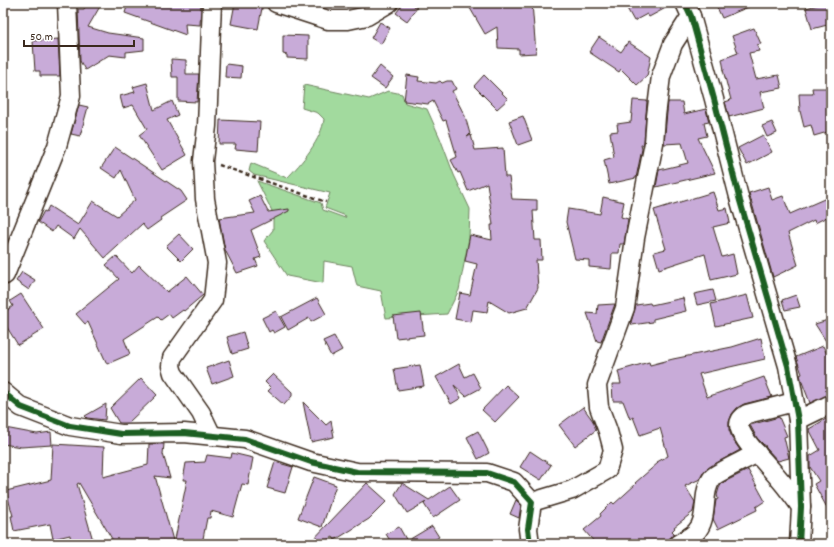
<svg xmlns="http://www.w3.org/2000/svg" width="834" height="547" font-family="Dekko,sans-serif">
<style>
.green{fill:#a2da9e;stroke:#6e825e}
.building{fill:#c8abd8;stroke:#3b2a1e}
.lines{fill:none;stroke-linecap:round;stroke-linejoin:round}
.minor-casing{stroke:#3b2a1e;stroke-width:21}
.path{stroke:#3b2a1e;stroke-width:2.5;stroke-dasharray:4 3;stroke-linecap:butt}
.minor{stroke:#fff;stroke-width:18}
.cycleway-casing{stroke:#fff;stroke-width:8}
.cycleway{stroke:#1b5e20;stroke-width:6}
</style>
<rect width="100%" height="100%" fill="#fff"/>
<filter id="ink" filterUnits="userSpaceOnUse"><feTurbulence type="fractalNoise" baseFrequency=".025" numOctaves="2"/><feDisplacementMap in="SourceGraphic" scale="8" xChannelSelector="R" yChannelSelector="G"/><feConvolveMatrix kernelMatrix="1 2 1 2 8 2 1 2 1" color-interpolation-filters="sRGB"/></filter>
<g filter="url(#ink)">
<path class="green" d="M304 85 369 99 388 91 402 94 405 103 427 109 440 138 454 175 470 209 469 238 459 290 447 314 386 318 381 291 357 286 352 266 324 261 323 283 287 276 264 241 273 230V213L257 181 321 203 323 210 345 218 346 216 325 208 330 193 254 175 249 171 251 163 287 178C301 164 322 139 324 119L318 113 302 108Z"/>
<g class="building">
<path d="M87 3H102L88 27 108 33 144 38V50L126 52V57L109 55 85 70 80 61 78 9H84Z"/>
<path d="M128 3H201L200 25 185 24 186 35 125 13Z"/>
<path d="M235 3H263L258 29 231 24Z"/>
<path d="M404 3H410L417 8 407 21 396 13Z"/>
<path d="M467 3H532L536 53 519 54V49L498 48 497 27 485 34Z"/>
<path d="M624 3H675L649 17 647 14 634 21Z"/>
<path d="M715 3H758L722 18Z"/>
<path d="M825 3H831V24L812 29 806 8Z"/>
<path d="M380 22 390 28 381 44 371 38Z"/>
<path d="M754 28 761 44 757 45 759 51 749 53 756 79 779 75 782 88 760 92 764 108 729 117 725 102 731 100 723 70H724L722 59 738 53 732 36Z"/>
<path d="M283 35 308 36V59L287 58V55L283 54Z"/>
<path d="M599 37 621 52 628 42 651 57 647 76 637 85 621 69 619 72 589 52Z"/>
<path d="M58 39 60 76H40V71H35L33 41Z"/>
<path d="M171 59 186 60V74H199L197 102 178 101V77H172Z"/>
<path d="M226 64 242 66 241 78 225 77Z"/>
<path d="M380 66 393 77 385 88 371 78Z"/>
<path d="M407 75 419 77 418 81 436 83 440 81 442 83 447 81H452L456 89 452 91 465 116 470 134 467 137 471 135 475 150 503 148 505 177H509L512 199 537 200V211H533L535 240H541L542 260H536L538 288 527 308 509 313 489 301 487 312 473 310 471 322 455 319 460 293 470 295 477 264 465 261 470 235 492 240 491 225H493L487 183 468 191 460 172 458 173 451 160 457 157 446 120 443 121 433 101 428 104 404 101Z"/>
<path d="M484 75 508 99 497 109 474 86Z"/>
<path d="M147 83 154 110 172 101 178 115 167 120 187 155 162 170 139 135 147 129 133 105 123 108 120 96 135 92 133 87Z"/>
<path d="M812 88H827L828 108H831V131L814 136 811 125 804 127 800 111 799 94H813Z"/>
<path d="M633 100 647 101 644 142 643 145H641L642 149 636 178 609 184 604 160 614 157 610 132 618 131 617 124 631 122Z"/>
<path d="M668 102H682L684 114 706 109 709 122 704 123 707 136 698 138 715 173 656 187 659 170 688 163 682 143 664 144Z"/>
<path d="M79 105 88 107 80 136 71 134Z"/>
<path d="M523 116 532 140 518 145 509 121Z"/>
<path d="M220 120 260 122 258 151 235 149 236 144H219Z"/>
<path d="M772 122 777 133 767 137 762 126Z"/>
<path d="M763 135 772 152 747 165 738 148Z"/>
<path d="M115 147 181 191 187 200 160 218 161 220 147 230 142 224 105 258 80 229 74 239 56 226 52 232 38 222 44 211 46 212 49 206 78 225 93 201 117 216 135 200 121 170 116 178 101 168Z"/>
<path d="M768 187 772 200 783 196 790 214 831 196V215L815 223 814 220 788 233 798 265 773 277 749 193Z"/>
<path d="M713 192 719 210 727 208 730 223 713 227 722 257 733 254 737 274 711 280 705 254 659 269 654 252 666 249 654 210Z"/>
<path d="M260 196 268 212 289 209V211L251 230 261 257 255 259 258 266 237 273 225 250 219 218 255 213 249 201Z"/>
<path d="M603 197 624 202 621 217 628 219 624 244H620L619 253H612L611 269 589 267V260L575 259 566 222 568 209 600 214Z"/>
<path d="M179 234 193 249 181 261 166 246Z"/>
<path d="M116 256 132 273 139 265 167 292 187 276 203 295 184 311 183 310 172 318 169 314 161 320 158 317 124 339 130 354 107 364 88 322 85 324 76 314 119 279 106 265Z"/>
<path d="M22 272 35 280 29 290 16 281Z"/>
<path d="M713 290 716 301 697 305 694 294Z"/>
<path d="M21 294 44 329 18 345 3 321V313L13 306 10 301Z"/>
<path d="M747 295 753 318 716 326 711 304Z"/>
<path d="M796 295 800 307 785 310 782 300Z"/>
<path d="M317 298 326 314 311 322 309 318 288 330 281 317Z"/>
<path d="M683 298 686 311 653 319V322L632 325 631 322 636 305 650 303 651 305Z"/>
<path d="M615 304 601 342 597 341 587 313 597 314 598 305Z"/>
<path d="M276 311 285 327 274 333 272 330 269 332 262 318Z"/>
<path d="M421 313 424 335 396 338 393 316Z"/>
<path d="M831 319V349L815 324Z"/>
<path d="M243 332 248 349 232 354 227 337Z"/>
<path d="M334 336 342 350 331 356 323 341Z"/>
<path d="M761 338 765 359 699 374 707 397 764 377 772 397 744 404 737 408 732 414 729 422V430L733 440 740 450 711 466 704 471 700 479 685 486 695 502 693 512 674 527 675 528 672 531 675 534 669 539 668 544H596L584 530 601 516 600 514 612 502 614 504 636 484 635 483 658 463 657 462 668 456 660 428 640 435 633 417 630 419 623 401H613L612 384H621L618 371 649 362 650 365 673 359 732 347Z"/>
<path d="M823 346 831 362V394L810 403 802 382 800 375 802 374 796 357Z"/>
<path d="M229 360 234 376 212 384 206 368Z"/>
<path d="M459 364 465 377 473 373 481 388 466 396 454 385 461 398 451 404 436 377Z"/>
<path d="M420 365 424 386 398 390 394 369Z"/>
<path d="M273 374 292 392V396L284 405 268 391 271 388 265 382Z"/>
<path d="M141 378 157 395 128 423H119L110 408Z"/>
<path d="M506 385 519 397 495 422 482 410Z"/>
<path d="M303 402 326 425 331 421 334 437 311 442Z"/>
<path d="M106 404 105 420 87 418 85 416Z"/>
<path d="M583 407 593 421 596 430 575 446 559 425Z"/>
<path d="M831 416V515L814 484 819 481 810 467V456L820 450 809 429Z"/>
<path d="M779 417 787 436 784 437 789 458 778 461 766 448 765 445H764L757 438 750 425Z"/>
<path d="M5 428 37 434 51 432 52 445 21 447 3 444Z"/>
<path d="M478 431 489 453 478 459 467 437Z"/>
<path d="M53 444 104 447 103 477 148 465 149 444H164L163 454 170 478 155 476 174 544 187 480H183L186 463 205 462 207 455 231 458 232 453 253 458 248 485 242 484 233 517 211 511 210 518H207L202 544H115L79 483 77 484 94 544H71L70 535 53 539 50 524 14 531 11 516H13L6 491 51 480Z"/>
<path d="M530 451 551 465 541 480 520 467Z"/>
<path d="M275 462 293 467 285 493 267 488Z"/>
<path d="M748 470 765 501 756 507 757 510 718 529 713 519 716 500 718 499 717 495 719 488 722 483Z"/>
<path d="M314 477 336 485 322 527 298 518Z"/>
<path d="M367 483 387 501 369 519 335 540 333 537 320 544H309Z"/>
<path d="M402 483 429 500 450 486 460 500 433 518 424 504 426 502 407 513 395 494Z"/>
<path d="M516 500 521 505 519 518 510 514Z"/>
<path d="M432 526 439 537 428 544H392L386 534 399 527 407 541Z"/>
</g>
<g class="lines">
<defs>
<g id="minor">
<path d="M212 3 207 126 203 161 205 199 217 263 213 300 172 358 171 366 173 373 201 413 212 436"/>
<path d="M276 3 328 20H348L367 16 389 3"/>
<path d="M685 3 691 16 714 99 740 201 788 366 798 420 801 507 799 544"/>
<path d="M5 275 57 146 71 96 67 3"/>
<path d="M3 392 21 407 70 426 121 434 184 433 245 439 311 462 357 472 487 473 514 482 532 502 528 529 530 544"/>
<path d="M794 402 747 414C742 417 737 422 740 429 745 443 759 455 768 466 780 479 791 493 801 507"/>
<path d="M798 420 831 404"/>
<path d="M532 502 572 490 607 470 613 450 608 431 599 407 597 385 625 308 635 238 654 143 656 116 661 76 673 44 691 16"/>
<path d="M678 544C684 540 691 537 696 532 710 517 700 492 713 477 718 472 749 458 757 453"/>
</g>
</defs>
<use href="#minor" class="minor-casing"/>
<path class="path" d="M219 165 326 202"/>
<use href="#minor" class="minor"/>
<defs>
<g id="cycleway">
<path d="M685 3 691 16 714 99 740 201 788 366 798 420 801 507 799 544"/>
<path d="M3 392 21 407 70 426 121 434 184 433 245 439 311 462 357 472 487 473 514 482 532 502 528 529 530 544"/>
</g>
</defs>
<use href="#cycleway" class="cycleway-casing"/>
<use href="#cycleway" class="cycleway"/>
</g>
</g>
<rect width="834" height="547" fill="none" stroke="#fff" stroke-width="16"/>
<rect x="8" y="8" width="818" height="531" fill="none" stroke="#3b2a1e" stroke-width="1.5" filter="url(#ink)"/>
<path d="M24 40v6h110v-6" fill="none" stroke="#3b2a1e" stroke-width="2"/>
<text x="30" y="40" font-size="12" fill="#3b2a1e" stroke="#ffffff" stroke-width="3" paint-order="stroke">50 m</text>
</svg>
